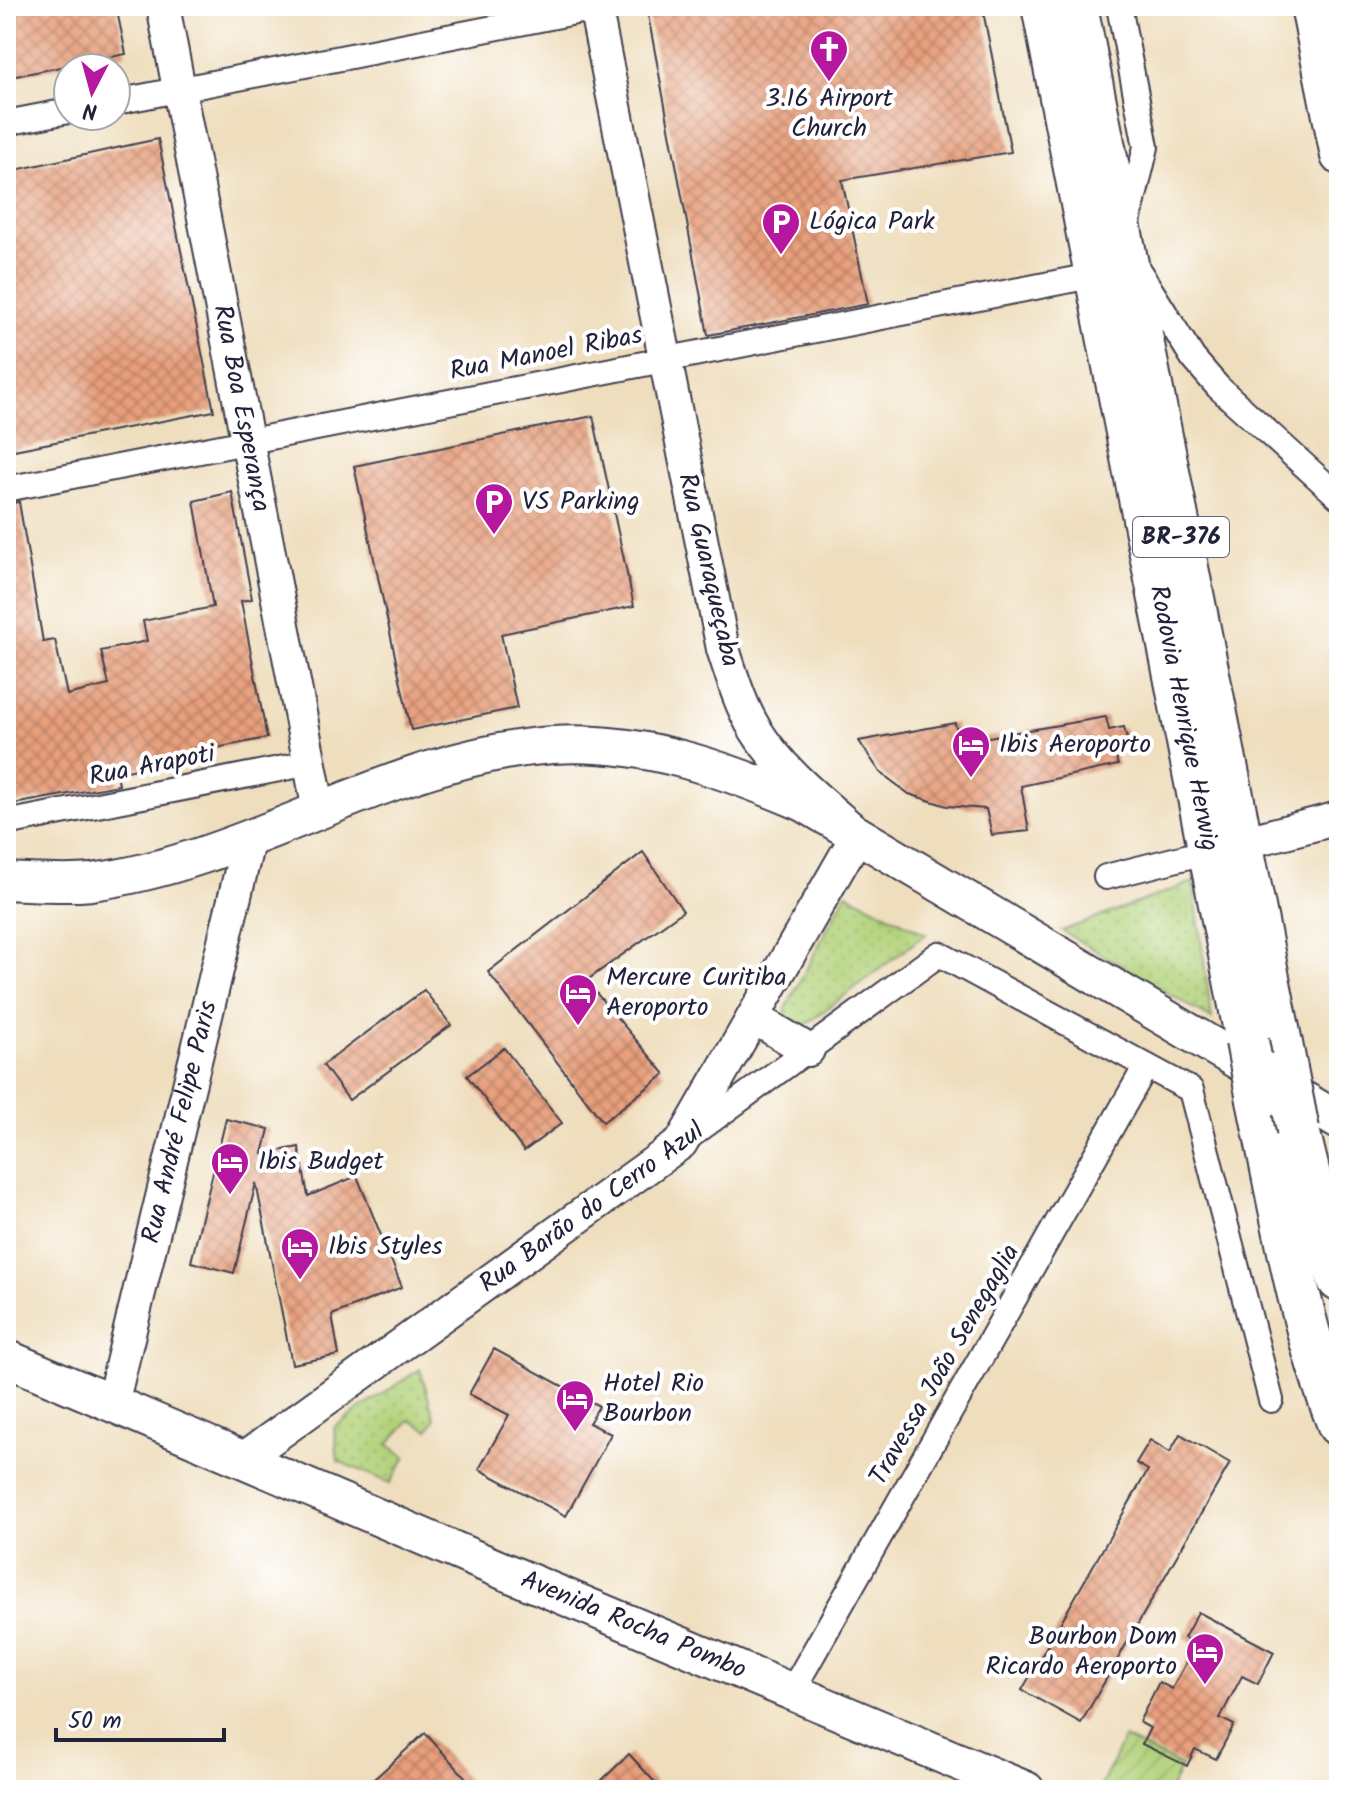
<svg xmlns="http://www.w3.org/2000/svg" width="1345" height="1796" font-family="Kalam,sans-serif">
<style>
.grass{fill:url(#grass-dots);stroke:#6a7a5a;stroke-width:2}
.garden{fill:url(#garden-furrows);stroke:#6a7a5a;stroke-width:2}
.building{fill:url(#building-cross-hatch)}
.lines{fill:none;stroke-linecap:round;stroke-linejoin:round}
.minor-casing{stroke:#413e4e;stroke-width:28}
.tertiary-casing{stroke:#413e4e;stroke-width:36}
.secondary-casing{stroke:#413e4e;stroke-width:40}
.trunk-casing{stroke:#413e4e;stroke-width:46}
.minor{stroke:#fff;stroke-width:24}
.tertiary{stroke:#fff;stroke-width:32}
.secondary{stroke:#fff;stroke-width:36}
.trunk{stroke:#fff;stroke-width:42}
.trunk-bridge-casing{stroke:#413e4e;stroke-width:46;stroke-linecap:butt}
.trunk-bridge{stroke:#fff;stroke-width:42}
.labels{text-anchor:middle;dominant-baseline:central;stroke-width:8;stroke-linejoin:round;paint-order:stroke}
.shield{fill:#fff;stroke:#646476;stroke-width:2}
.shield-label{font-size:24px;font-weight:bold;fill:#22223b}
.poi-label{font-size:26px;fill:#22223b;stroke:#fff;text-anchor:start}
.street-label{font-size:26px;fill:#22223b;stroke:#fff}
</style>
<defs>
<pattern id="grass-dots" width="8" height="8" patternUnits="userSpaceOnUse" patternTransform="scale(2)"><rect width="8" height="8" fill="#b1d178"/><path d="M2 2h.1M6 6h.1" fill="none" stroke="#98b369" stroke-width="1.8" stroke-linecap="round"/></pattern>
<pattern id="garden-furrows" width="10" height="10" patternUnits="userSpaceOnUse" patternTransform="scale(2)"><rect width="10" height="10" fill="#b1d178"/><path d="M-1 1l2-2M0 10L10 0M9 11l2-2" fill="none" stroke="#98b369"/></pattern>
<pattern id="building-cross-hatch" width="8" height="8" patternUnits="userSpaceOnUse" patternTransform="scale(2)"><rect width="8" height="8" fill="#e89f7b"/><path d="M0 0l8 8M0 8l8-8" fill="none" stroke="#bc8166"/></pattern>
</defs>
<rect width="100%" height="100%" fill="#fff"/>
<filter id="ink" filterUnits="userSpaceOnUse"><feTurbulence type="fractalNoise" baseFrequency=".0125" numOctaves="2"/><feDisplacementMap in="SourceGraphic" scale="16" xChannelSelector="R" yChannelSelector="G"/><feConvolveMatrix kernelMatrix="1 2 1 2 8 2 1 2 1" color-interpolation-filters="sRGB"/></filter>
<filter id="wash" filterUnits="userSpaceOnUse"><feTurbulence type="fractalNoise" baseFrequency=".006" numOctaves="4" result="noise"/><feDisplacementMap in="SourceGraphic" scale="32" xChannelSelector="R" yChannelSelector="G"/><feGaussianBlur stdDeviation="1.8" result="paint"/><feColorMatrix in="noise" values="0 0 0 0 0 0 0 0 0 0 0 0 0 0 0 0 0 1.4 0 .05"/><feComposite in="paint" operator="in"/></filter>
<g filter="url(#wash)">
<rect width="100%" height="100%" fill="#efdebd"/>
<g class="grass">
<path d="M1193 882 1212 1019 1062 931Z"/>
<path d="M846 893 926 934 804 1026C791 1028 784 1022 786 1008Z"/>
<path d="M420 1369 435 1420 428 1430 410 1420 388 1444 406 1457 390 1483 338 1461 334 1427Z"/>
</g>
<path class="garden" d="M1124 1738 1181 1766 1170 1790H1099Z"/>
<g id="blocks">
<g class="building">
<path d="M6 6H116L126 54 6 78Z"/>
<path d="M689 6H982L1011 152 842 180 868 304 708 335 648 15Z"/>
<path d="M158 139 214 411 14 450 6 408V172Z"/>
<path d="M593 416 634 606 501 634 517 708 411 730 354 466Z"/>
<path d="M232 492 252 599 241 601 267 738 170 757 171 762 117 773 119 785 13 804 6 772V504L19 502 43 642 55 640 67 695 109 685 101 651 147 641 143 621 213 607 194 501Z"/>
<path d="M1106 717 1109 730 1124 727 1128 743 1113 747 1118 765 1021 786 1029 831 992 835 986 809 947 806 909 794 880 772 859 741 955 723 959 742Z"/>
<path d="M643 852 683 911 586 981 665 1074 603 1122 488 972Z"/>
<path d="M424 990 451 1025 349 1100 323 1065Z"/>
<path d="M504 1048 562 1123 524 1151 467 1076Z"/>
<path d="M226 1119 269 1129 263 1154 299 1147 308 1196 357 1176 402 1287 332 1315 339 1355 292 1364 256 1183 234 1273 191 1262Z"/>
<path d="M494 1349 599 1406 589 1423 611 1434 566 1516 479 1469 509 1415 469 1394Z"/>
<path d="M1180 1434 1230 1463 1081 1723 1022 1690 1148 1470 1136 1463 1150 1440 1170 1452Z"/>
<path d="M1198 1612 1274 1652 1258 1684 1242 1676 1220 1718 1234 1725 1216 1759 1195 1749 1187 1766 1142 1744 1150 1728 1139 1722 1159 1682 1172 1689 1196 1644 1184 1638Z"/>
<path d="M425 1733 477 1790H362Z"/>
<path d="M629 1754 662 1790H592Z"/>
</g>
</g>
</g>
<g filter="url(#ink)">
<use href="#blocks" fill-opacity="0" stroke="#413e4e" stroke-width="2"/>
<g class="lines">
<defs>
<g id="minor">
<path d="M1119 6 1146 147 1127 226"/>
<path d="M116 102 606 6"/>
<path d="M6 123 68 111"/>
<path d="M1140 273 1193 358 1218 387 1339 497"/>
<path d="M6 489 1096 275"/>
<path d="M6 823 310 763"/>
<path d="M1106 877 1209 851"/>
<path d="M686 1139 939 954 1191 1090 1271 1400"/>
<path d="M792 1691 1146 1066"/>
</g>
<g id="tertiary">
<path id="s1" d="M163 6 319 811"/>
<path d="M1242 843 1339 818"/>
<path d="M753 1017 808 1050"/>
<path id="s2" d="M112 1404 249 838"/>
<path d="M243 1459 681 1143 858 834C821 802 781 771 755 729 740 705 732 676 723 649L595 6"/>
</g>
<g id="secondary">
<path d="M1309 6 1339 156"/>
<path d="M6 881C34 882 63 885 91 882 252 861 390 756 553 745 641 739 724 769 804 803L1339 1121"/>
<path id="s3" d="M6 1358 494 1567 1026 1790"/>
</g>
<g id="trunk">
<path id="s4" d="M1043 6 1247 1041"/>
<path d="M1076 6 1286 1069"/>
<path d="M1258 1100C1281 1209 1298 1321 1339 1425"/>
<path d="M1298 1130 1321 1224 1339 1280"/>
</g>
</defs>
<use href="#minor" class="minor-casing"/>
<use href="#tertiary" class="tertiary-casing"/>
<use href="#secondary" class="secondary-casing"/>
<use href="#trunk" class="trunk-casing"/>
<use href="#minor" class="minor"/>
<use href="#tertiary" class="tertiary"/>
<use href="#secondary" class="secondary"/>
<use href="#trunk" class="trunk"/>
<defs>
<g id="trunk-bridge">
<path d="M1247 1041 1258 1100"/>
<path d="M1286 1069 1298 1130"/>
</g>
</defs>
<use href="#trunk-bridge" class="trunk-bridge-casing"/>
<use href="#trunk-bridge" class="trunk-bridge"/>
</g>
</g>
<defs>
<symbol id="church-pin" viewBox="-11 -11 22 30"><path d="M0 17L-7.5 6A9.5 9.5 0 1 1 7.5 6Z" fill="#b5179e" stroke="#fff"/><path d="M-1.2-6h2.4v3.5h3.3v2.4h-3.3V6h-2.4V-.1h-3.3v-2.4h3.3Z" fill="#fff"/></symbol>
<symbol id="parking-pin" viewBox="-11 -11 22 30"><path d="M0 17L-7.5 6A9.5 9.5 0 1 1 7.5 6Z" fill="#b5179e" stroke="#fff"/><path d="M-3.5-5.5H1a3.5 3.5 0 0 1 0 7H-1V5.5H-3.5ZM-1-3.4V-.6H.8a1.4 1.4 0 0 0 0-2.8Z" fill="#fff"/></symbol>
<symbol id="hotel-pin" viewBox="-11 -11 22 30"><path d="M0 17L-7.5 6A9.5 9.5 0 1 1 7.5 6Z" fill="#b5179e" stroke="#fff"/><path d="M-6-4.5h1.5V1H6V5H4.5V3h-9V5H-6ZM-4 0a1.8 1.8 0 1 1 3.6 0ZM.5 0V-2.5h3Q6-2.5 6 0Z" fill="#fff"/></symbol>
</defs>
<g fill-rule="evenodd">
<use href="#church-pin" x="807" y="27" width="44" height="60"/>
<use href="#parking-pin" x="759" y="200" width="44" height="60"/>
<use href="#parking-pin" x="472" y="480" width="44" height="60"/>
<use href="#hotel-pin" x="949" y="723" width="44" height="60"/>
<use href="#hotel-pin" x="556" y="971" width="44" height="60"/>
<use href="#hotel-pin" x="208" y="1140" width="44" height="60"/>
<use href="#hotel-pin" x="278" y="1225" width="44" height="60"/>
<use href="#hotel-pin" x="553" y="1377" width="44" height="60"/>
<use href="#hotel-pin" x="1183" y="1630" width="44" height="60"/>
</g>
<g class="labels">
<rect class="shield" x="1133" y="517" width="96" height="40" rx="6"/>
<g class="shield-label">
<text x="1181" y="537">BR-376</text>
</g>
<g class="poi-label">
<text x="829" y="99" text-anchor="middle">3.16 Airport<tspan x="829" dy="30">Church</tspan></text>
<text x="809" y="222">Lógica Park</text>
<text x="522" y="502">VS Parking</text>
<text x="999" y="745">Ibis Aeroporto</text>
<text x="606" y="978">Mercure Curitiba<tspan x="606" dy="30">Aeroporto</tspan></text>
<text x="258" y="1162">Ibis Budget</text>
<text x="328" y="1247">Ibis Styles</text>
<text x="603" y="1384">Hotel Rio<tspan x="603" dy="30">Bourbon</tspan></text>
<text x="1177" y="1637" text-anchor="end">Bourbon Dom<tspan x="1177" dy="30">Ricardo Aeroporto</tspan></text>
</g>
<g class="street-label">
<text transform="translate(546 354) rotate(-11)">Rua Manoel Ribas</text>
<text stroke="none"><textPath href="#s1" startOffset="410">Rua Boa Esperança</textPath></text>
<text transform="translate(708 570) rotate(77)">Rua Guaraqueçaba</text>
<text stroke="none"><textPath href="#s4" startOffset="726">Rodovia Henrique Herwig</textPath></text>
<text transform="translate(152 766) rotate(-11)">Rua Arapoti</text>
<text stroke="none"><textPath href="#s2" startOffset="290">Rua André Felipe Paris</textPath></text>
<text transform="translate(592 1208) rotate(-36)">Rua Barão do Cerro Azul</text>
<text transform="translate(945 1365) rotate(-60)">Travessa João Senegaglia</text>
<text stroke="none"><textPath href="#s3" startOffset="682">Avenida Rocha Pombo</textPath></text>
</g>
</g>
<rect width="1345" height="1796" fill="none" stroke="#fff" stroke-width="32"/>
<g transform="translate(92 92) rotate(186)"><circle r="38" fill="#ffffff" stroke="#a7a7b1" stroke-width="2"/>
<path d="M0-6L14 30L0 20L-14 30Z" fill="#b5179e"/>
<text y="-12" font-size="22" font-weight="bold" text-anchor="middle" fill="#22223b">N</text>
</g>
<path d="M56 1728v12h168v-12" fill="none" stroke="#22223b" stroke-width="4"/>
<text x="68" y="1728" font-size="24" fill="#22223b" stroke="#ffffff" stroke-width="6" paint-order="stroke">50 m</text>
</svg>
